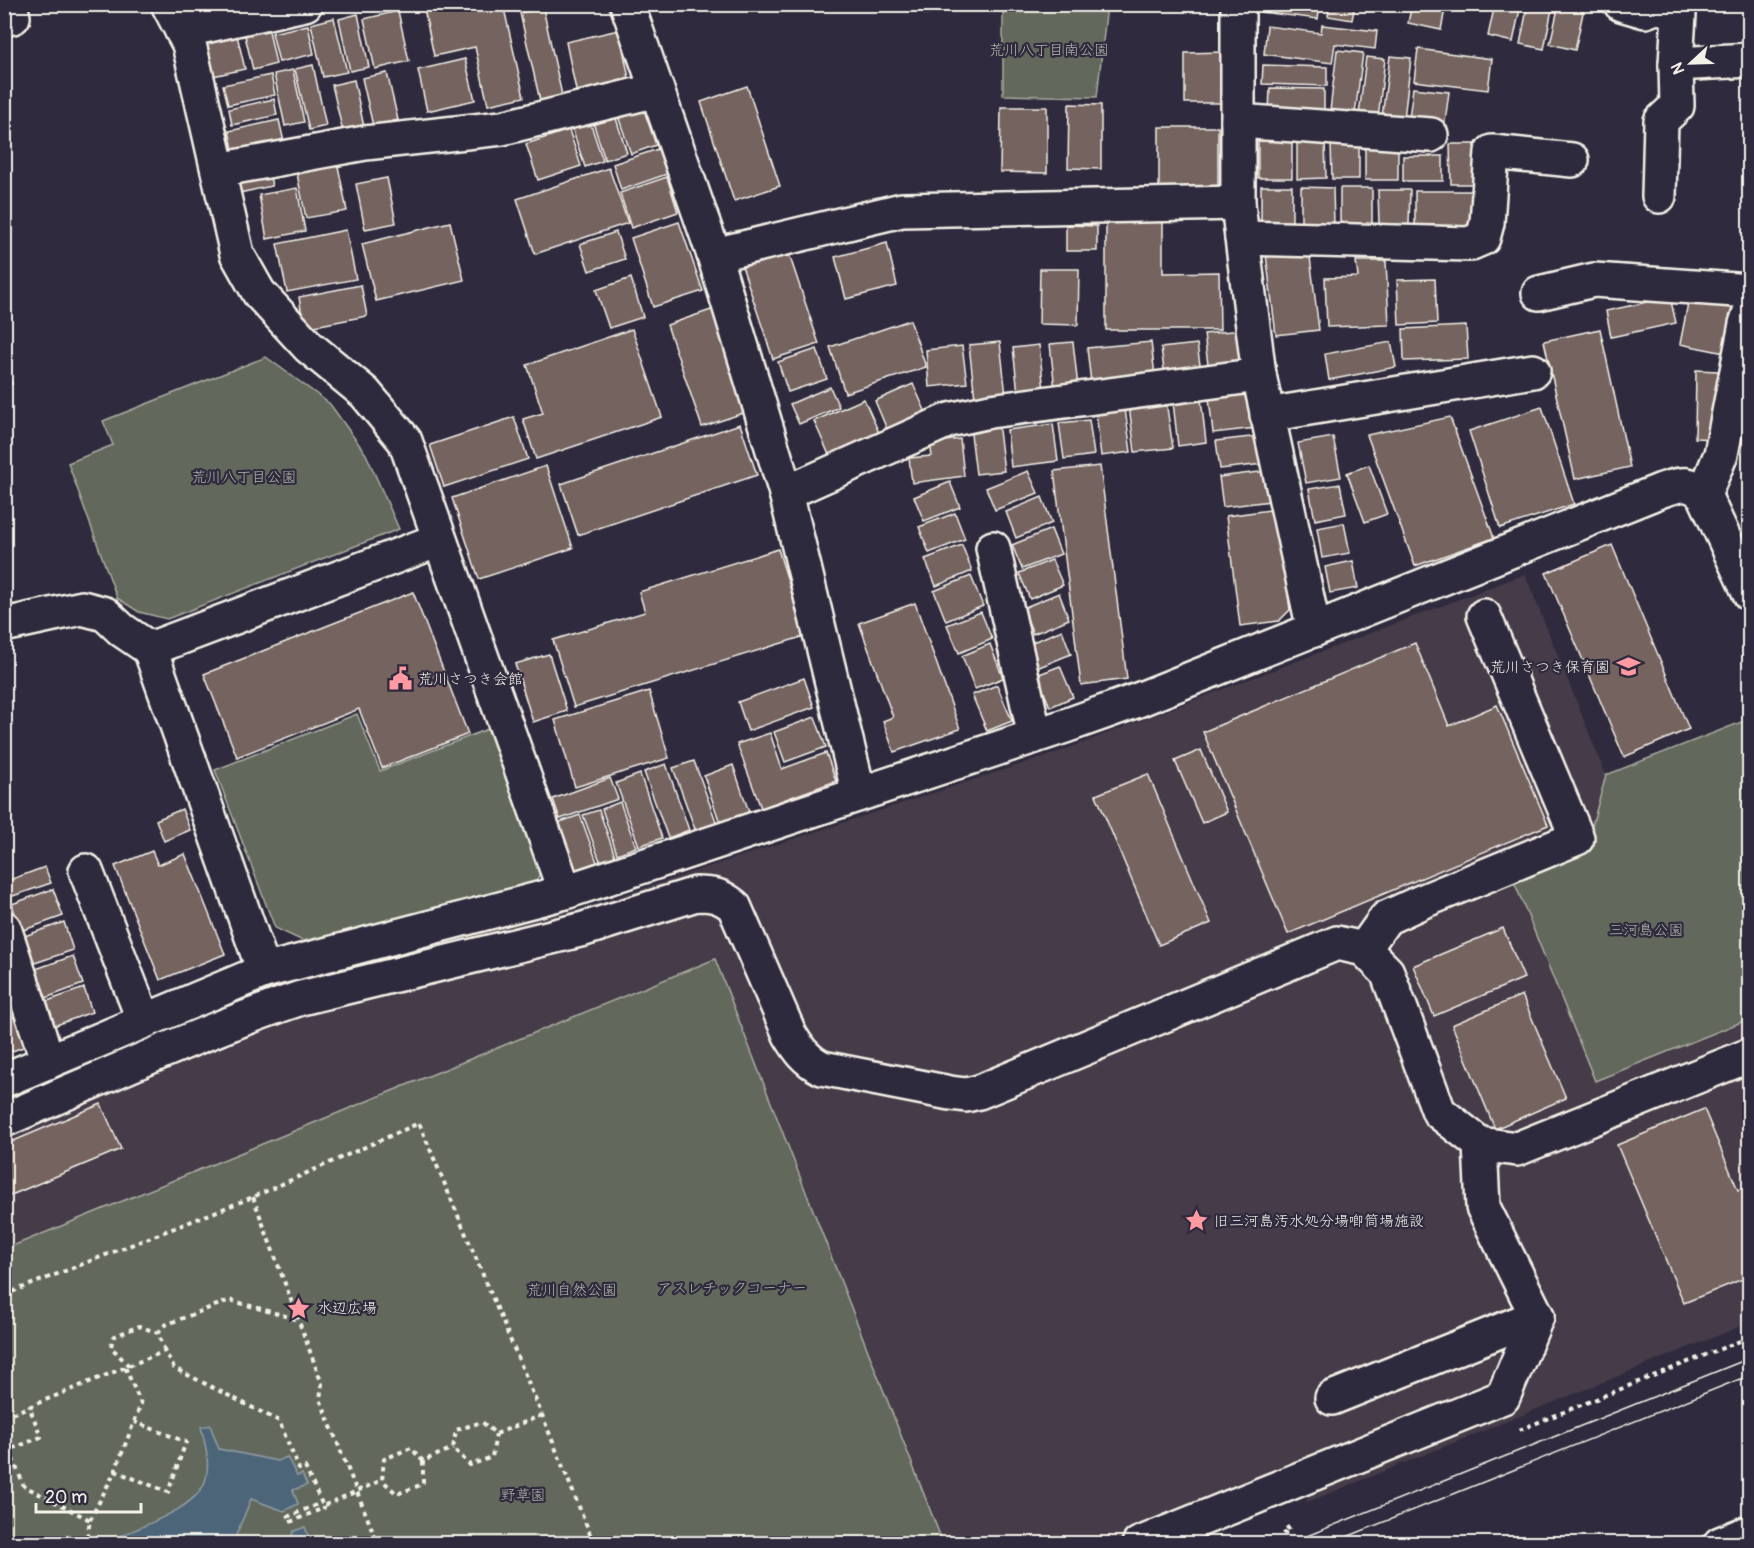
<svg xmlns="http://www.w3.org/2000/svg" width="1754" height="1548" font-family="Pangolin,'Klee One',sans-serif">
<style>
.built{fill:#443b48}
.green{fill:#62695b;stroke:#abada2;stroke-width:1.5}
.water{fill:#4e6579;stroke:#909da5;stroke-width:1.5}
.building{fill:#746461;stroke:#f4f1e8;stroke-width:1.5}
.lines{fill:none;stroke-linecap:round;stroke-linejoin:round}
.minor-casing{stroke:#f4f1e8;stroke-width:38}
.path{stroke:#f4f1e8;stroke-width:4;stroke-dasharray:4.5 4.5;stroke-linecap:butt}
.minor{stroke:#2f2a3d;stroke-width:33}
.tram{stroke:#f4f1e8;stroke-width:1.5}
.labels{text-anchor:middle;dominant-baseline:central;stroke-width:4.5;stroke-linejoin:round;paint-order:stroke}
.park-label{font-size:15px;fill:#b2b4a9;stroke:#2f2a3d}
.poi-label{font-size:15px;fill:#f4f1e8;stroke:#2f2a3d;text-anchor:start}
</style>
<rect width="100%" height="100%" fill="#2f2a3d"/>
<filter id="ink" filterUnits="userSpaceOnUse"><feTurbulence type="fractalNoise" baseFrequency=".0167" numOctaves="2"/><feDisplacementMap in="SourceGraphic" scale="12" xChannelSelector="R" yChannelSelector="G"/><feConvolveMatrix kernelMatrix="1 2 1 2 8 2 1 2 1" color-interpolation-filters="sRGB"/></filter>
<g filter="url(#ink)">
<path class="built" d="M1525 574 1606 775 1587 844 1596 1081 1749 1019V1323L1308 1502 1302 1491 1170 1544H5V1097L262 988 583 908 836 825 1061 751Z"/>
<g class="green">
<path d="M1022 5H1107L1097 97 1003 95V13L1022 10Z"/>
<path d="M266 357 330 404 366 454 399 529 167 619 139 612 117 598 68 463 113 445 103 421Z"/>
<path d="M357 714 380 771 488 729 542 868 534 887 303 941 275 928 215 770Z"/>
<path d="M1749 719V1019L1595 1081 1511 874 1587 844 1606 775Z"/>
<path d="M715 959 943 1543 5 1544V1249Z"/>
</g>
<g class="water">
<path d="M210 1425 219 1449 277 1461 287 1457 297 1476 302 1474 307 1485 293 1490 298 1504 284 1511 251 1499 233 1543H117L116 1538C141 1526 200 1508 206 1478 210 1461 205 1443 201 1427Z"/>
<path d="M305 1527 311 1543H288L294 1531Z"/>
</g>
<g class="building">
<path d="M423 4H503L524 97 488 105 475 47 434 56Z"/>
<path d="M522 4H540L523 8Z"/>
<path d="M924 4H1007L925 14Z"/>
<path d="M1262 4H1320L1318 19 1261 12Z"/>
<path d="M1330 4H1355L1352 20 1328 16Z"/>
<path d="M1412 4H1446L1441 30 1408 23Z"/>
<path d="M1495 4H1521L1513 42 1488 36Z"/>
<path d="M1528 4H1553L1544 49 1520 44Z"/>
<path d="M1559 4 1584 8 1575 50 1550 44Z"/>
<path d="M543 8 563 100 541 105 520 13Z"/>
<path d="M398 11 409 61 375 69 364 19Z"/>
<path d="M358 14 369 67 350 71 339 19Z"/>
<path d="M334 18 347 72 323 77 311 24Z"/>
<path d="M308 25 314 54 279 62 272 33Z"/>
<path d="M1322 25 1377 31 1375 49 1335 44 1332 63 1264 54 1267 26 1321 33Z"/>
<path d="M268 26 276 64 253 70 244 31Z"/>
<path d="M619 30 630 83 577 95 566 42Z"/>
<path d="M236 31 245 69 213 76 205 38Z"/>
<path d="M1418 49 1492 59 1488 90 1414 81Z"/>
<path d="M1337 50 1363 53 1355 114 1330 111Z"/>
<path d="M1224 52 1223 103H1185V53Z"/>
<path d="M1390 56 1411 58 1404 119 1382 117Z"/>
<path d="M1366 57 1385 59 1378 118 1359 115Z"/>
<path d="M465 59 475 100 427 111 418 70Z"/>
<path d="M313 65 326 126 309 130 295 69Z"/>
<path d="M1263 65 1327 67V86L1262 84Z"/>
<path d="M293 70 304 122 285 126 274 74Z"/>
<path d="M387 73 398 120 373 126 362 78Z"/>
<path d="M271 75 275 95 228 105 223 85Z"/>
<path d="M354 80 364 127 343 132 332 85Z"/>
<path d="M747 86 780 186 734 201 701 102Z"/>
<path d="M1270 88 1324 89V114L1269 112Z"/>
<path d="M1413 88 1449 92 1445 122 1409 118Z"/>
<path d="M274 99 277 115 232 125 229 109Z"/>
<path d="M1069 104 1101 105V169L1068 168Z"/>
<path d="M643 107 656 145 631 154 618 116Z"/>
<path d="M1001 107H1047V173L1000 172Z"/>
<path d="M614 112 627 153 605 160 592 119Z"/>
<path d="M589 119 603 161 585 167 571 125Z"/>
<path d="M279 120 284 142 234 153 229 131Z"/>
<rect x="1159" y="127" width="59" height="65"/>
<path d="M569 130 581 166 538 180 526 144Z"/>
<path d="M1297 140H1325L1326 178 1297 179Z"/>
<rect x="1258" y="141" width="34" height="37"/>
<path d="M1331 144H1359V179H1332Z"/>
<path d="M1450 144H1477V184H1451Z"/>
<rect x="1365" y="146" width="33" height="34"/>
<path d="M658 149 667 174 621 190 613 164Z"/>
<rect x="1403" y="156" width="40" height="25"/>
<path d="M337 161 347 211 306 218 296 169Z"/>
<path d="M268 168 272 186 239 193 235 175Z"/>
<path d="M609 168 628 223 535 254 517 199Z"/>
<path d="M667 177 678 212 631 228 620 193Z"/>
<path d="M387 178 396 223 365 229 356 184Z"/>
<rect x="1261" y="186" width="31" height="36"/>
<path d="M1301 187 1333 188 1334 224H1301Z"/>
<path d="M297 188 305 231 267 239 259 195Z"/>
<rect x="1340" y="188" width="32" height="37"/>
<path d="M1378 190H1410L1409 225H1379Z"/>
<rect x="1415" y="191" width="59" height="40"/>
<path d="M1106 221H1163V273L1219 272 1220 330H1106Z"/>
<path d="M450 222 464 280 376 301 362 244Z"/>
<path d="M679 222 703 291 653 307 631 238Z"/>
<path d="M1066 225 1097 226V251H1066Z"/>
<path d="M346 230 356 279 287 292 277 244Z"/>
<path d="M616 232 625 259 589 271 580 244Z"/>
<path d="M887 243 897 286 846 299 835 257Z"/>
<path d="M1309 249 1319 330 1276 335 1266 254Z"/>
<path d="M788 251 819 344 773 359 742 266Z"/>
<path d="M1356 261H1386L1389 325 1327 327 1325 278 1358 277Z"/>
<path d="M1040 269H1079L1078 325 1039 324Z"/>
<path d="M631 278 643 317 609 328 596 290Z"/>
<path d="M1435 279 1437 323 1399 325 1397 280Z"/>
<path d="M361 285 367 316 304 328 299 297Z"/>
<path d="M1670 297 1676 323 1611 337 1606 311Z"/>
<path d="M1689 298 1735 307 1725 353 1680 344Z"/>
<path d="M714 309 749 411 702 427 667 325Z"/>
<path d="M910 320 926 367 845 393 830 347Z"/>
<path d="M1466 326 1468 359 1404 361 1403 329Z"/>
<path d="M632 329 662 417 536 459 523 419 543 413 527 365Z"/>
<path d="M1600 329 1630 467 1575 479 1544 341Z"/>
<path d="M1241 330 1245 367 1209 372 1204 334Z"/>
<path d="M1000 342 1006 396 975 399 969 345Z"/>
<path d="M1073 342 1078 387 1055 389 1050 344Z"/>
<path d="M1151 342 1155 376 1091 383 1087 348Z"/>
<path d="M1391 342 1396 367 1329 380 1325 354Z"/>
<path d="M1197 344 1201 372 1165 377 1161 348Z"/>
<path d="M1039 345 1044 391 1018 393 1013 348Z"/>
<path d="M962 346 967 383 929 387 926 350Z"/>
<path d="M817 349 827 379 788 392 778 362Z"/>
<path d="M4 365 12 384 4 387Z"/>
<path d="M1696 370 1718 371 1717 439 1695 438Z"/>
<path d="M913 384 928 417 889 434 875 401Z"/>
<path d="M830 387 839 407 799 424 790 404Z"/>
<path d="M1251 393 1256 428 1213 433 1209 398Z"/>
<path d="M864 399 880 435 830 457 814 421Z"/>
<path d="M1201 399 1206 442 1178 446 1173 402Z"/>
<path d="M1166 401 1173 448 1135 452 1129 406Z"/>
<path d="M1542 407 1574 504 1500 528 1469 431Z"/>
<path d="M1125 409 1131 452 1101 456 1096 413Z"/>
<path d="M514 417 528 459 444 487 430 445Z"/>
<path d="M1450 417 1494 538 1415 566 1367 435Z"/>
<path d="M1089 420 1094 455 1064 459 1059 423Z"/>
<path d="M998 422 1004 471 976 474 970 426Z"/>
<path d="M740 424 757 475 578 535 561 484Z"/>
<path d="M1053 424 1058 461 1011 467 1007 430Z"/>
<path d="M1259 436 1263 464 1220 469 1216 441Z"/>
<path d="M1333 437 1341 477 1306 483 1298 443Z"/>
<path d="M960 439 964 476 912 483 909 458 932 456 930 443Z"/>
<path d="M1369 465 1387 514 1365 522 1347 473Z"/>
<path d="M546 466 573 548 479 579 452 498Z"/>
<path d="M1100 466 1127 679 1081 685 1054 471Z"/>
<path d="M1028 471 1038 493 995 510 986 488Z"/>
<path d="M1267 471 1270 501 1223 507 1219 477Z"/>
<path d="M950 482 960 507 924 521 914 497Z"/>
<path d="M1340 484 1346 514 1315 520 1309 489Z"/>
<path d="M1042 497 1052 523 1016 538 1006 512Z"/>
<path d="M1277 509 1290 610 1279 621 1240 626 1226 516Z"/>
<path d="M955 513 965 539 929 553 919 527Z"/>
<path d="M1344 523 1350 553 1322 558 1317 528Z"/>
<path d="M1051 529 1061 554 1022 569 1012 545Z"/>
<path d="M962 545 972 571 936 586 925 559Z"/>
<path d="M1612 545 1689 729 1624 757 1546 573Z"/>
<path d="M778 549 805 636 574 707 553 640 645 612 639 592Z"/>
<path d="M1052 560 1063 585 1030 599 1019 573Z"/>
<path d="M1353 561 1358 588 1330 593 1325 567Z"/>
<path d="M971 576 983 606 946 621 934 591Z"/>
<path d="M413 592 468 734 382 768 359 709 237 757 204 674Z"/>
<path d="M1059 593 1069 619 1033 634 1023 608Z"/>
<path d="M915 603 960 729 894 752 883 721 893 717 859 623Z"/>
<path d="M981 612 992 639 959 653 947 625Z"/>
<path d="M1062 630 1071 654 1037 668 1028 644Z"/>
<path d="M1415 643 1449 726 1497 705 1548 825 1288 934 1203 732Z"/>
<path d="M990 644 1003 678 975 689 962 656Z"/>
<path d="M549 654 567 711 533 722 515 664Z"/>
<path d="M1060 666 1073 697 1050 707 1037 675Z"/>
<path d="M804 678 814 707 748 731 738 702Z"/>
<path d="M997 685 1012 721 987 731 972 695Z"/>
<path d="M649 691 669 758 575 787 555 720Z"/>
<path d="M815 717 826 747 785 762 774 732Z"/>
<path d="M770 733 782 769 826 753 836 781 761 808 737 744Z"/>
<path d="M1201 750 1227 812 1202 823 1175 761Z"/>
<path d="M694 761 717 824 696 832 673 768Z"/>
<path d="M666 764 689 830 668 838 644 772Z"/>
<path d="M733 765 749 812 720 823 704 776Z"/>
<path d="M640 774 662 838 639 846 616 783Z"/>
<path d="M1148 774 1211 923 1159 945 1096 795Z"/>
<path d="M610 778 618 799 560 819 553 799Z"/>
<path d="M620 802 636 847 617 854 602 809Z"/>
<path d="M182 809 190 830 164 841 156 820Z"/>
<path d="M599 810 615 856 600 861 583 815Z"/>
<path d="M580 815 597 862 574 870 557 823Z"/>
<path d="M152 851 158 865 185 854 225 954 160 980 115 866Z"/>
<path d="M45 867 51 883 7 898 4 889V882Z"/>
<path d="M53 889 63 916 21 931 12 904Z"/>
<path d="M64 922 73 950 29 965 19 938Z"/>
<path d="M1503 928 1524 978 1434 1016 1413 966Z"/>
<path d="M73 956 83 984 43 999 33 970Z"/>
<path d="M84 988 92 1012 48 1028 39 1004Z"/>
<path d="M4 992 13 1012 4 1015Z"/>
<path d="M1522 995 1566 1098 1495 1129 1452 1025Z"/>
<path d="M14 1017 26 1046 4 1054V1021Z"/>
<path d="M101 1104 121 1149 4 1198V1145Z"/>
<path d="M1704 1109 1738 1190 1750 1185V1276L1684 1303 1617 1145Z"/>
</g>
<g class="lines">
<defs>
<g id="minor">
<path d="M168 4 189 44 237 254 259 293 309 347 365 393 405 441 565 892"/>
<path d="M627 4 714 255 786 493 859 794"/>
<path d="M1238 4V203L1242 238 1259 375 1314 630"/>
<path d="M1621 4 1645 11 1658 6 1679 14 1676 64 1677 106 1661 121 1659 196"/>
<path d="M4 19 13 17 10 4"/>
<path d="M182 31 305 4"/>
<path d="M1676 64 1750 60"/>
<path d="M1238 121 1431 135"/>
<path d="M218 170 365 143 502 128 657 90"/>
<path d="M1242 238 1469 244 1483 238 1487 223 1492 152 1572 160"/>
<path d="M714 255 902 210 1238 203"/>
<path d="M1539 293 1594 280 1750 291"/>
<path d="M1267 415 1533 371"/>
<path d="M786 493 949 420 990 411 1259 375"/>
<path d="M1704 495 1721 454 1746 324 1750 312"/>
<path d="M993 548 1035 736"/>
<path d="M4 625 82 608 105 614 122 630 150 649"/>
<path d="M86 871 144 1021"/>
<path d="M4 928 48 1062"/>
<path d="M1364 949 1386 918 1421 902 1577 838 1484 616"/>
<path d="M264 971 150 649 439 540"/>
<path d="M4 1080 264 971 565 892 1065 726 1138 700 1662 490C1681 484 1689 480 1704 495L1750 594"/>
<path d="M4 1120C102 1078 200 1032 301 998L584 929 696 894C713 894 720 895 734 906L790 1035C799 1050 806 1060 822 1068L950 1093 966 1095 979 1092 1337 943 1364 949 1387 972 1439 1112 1480 1144 1517 1149 1750 1055"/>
<path d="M1332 1398 1537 1316 1483 1207 1480 1144"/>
<path d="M1139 1544 1503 1397 1537 1316"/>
<path d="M1720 1544 1750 1532"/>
</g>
</defs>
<use href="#minor" class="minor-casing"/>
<g class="path">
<path d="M253 1197 322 1384 320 1399 377 1542 380 1544"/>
<path d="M4 1295 253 1197 419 1123 542 1415 594 1544"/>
<path d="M158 1333 165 1325 230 1300 299 1320"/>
<path d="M129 1366 111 1347 113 1337 139 1326 158 1333 165 1351"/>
<path d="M4 1417 165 1351 174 1368 279 1421 299 1469 305 1467 323 1506 382 1480"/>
<path d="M1519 1430 1750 1337"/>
<path d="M496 1434 492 1457 470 1465 453 1448 456 1430 482 1422 496 1434 542 1415"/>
<path d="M9 1450 24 1486 90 1520 86 1544"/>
<path d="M4 1452 41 1437 29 1406"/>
<path d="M423 1461V1484L397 1494 382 1480 384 1459 411 1448 423 1461 453 1448"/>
<path d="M115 1471 168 1492 186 1442 135 1422"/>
<path d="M287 1517 321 1503"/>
<path d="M90 1520 115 1471 141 1404 125 1367"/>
<path d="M290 1522 324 1508 323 1506"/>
<path d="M1283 1534 1290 1531 1285 1524"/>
</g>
<use href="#minor" class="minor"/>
<g class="tram">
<path d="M1287 1544 1750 1358"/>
<path d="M1329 1544 1750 1375"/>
</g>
</g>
</g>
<defs>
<symbol id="school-bare" viewBox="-9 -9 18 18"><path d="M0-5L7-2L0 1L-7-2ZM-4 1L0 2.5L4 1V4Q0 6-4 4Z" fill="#ff9aa2" stroke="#2f2a3d" stroke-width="2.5" paint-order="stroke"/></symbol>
<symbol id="civic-bare" viewBox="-9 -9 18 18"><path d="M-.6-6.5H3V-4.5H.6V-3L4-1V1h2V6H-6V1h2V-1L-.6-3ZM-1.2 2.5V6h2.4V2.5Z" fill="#ff9aa2" stroke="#2f2a3d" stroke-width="2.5" paint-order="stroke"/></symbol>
<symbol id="sight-bare" viewBox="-9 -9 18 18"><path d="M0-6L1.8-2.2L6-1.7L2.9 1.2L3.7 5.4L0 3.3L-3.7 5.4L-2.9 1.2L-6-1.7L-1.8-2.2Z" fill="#ff9aa2" stroke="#2f2a3d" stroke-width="2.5" paint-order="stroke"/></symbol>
</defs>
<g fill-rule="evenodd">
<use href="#school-bare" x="1612" y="650" width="33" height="33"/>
<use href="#civic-bare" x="384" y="662" width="33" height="33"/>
<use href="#sight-bare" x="1180" y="1204" width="33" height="33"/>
<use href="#sight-bare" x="282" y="1292" width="33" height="33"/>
</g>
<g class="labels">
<g class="park-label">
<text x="1049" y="50">荒川八丁目南公園</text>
<text x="244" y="477">荒川八丁目公園</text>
<text x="1646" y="930">三河島公園</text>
<text x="732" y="1288">アスレチックコーナー</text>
<text x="572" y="1290">荒川自然公園</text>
<text x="523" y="1495">野草園</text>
</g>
<g class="poi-label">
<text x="1610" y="667" text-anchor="end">荒川さつき保育園</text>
<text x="418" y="679">荒川さつき会館</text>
<text x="1214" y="1221">旧三河島汚水処分場喞筒場施設</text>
<text x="317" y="1308">水辺広場</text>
</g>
</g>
<rect width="1754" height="1548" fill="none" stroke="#2f2a3d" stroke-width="24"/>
<rect x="12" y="12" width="1730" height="1524" fill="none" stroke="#f4f1e8" stroke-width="2" filter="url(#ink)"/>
<g transform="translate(1691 63) rotate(248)" stroke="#2f2a3d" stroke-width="4.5" paint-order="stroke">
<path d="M0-4.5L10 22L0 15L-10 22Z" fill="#f4f1e8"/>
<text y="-9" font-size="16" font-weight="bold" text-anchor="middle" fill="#f4f1e8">N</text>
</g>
<path d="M36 1503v9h105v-9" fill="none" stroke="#f4f1e8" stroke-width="3"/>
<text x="45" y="1503" font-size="18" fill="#f4f1e8" stroke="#2f2a3d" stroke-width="4.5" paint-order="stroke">20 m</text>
</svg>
